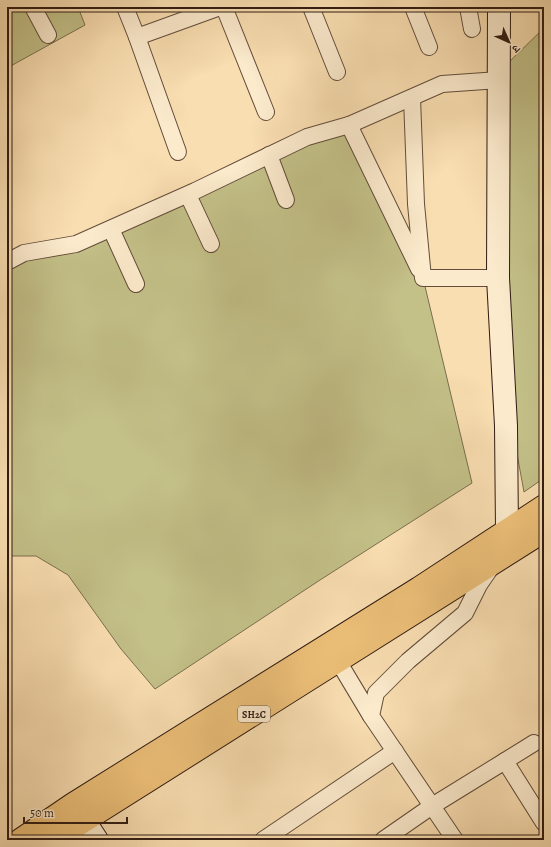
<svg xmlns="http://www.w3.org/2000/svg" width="551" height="847" font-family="Alegreya,'Noto Serif Devanagari',serif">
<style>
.green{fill:#c3c088;stroke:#7a6e4e}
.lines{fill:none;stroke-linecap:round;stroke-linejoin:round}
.street-casing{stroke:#634c3a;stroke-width:18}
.secondary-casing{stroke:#311c13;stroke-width:24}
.primary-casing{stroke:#311c13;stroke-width:24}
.street{stroke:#fbeacc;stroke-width:16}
.secondary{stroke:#fbeacc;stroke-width:22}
.primary{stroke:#ecbf78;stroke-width:22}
.labels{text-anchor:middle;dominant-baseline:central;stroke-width:3;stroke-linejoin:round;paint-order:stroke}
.shield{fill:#fbeacc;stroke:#6e5a4a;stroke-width:1}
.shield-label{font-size:10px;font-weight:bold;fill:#311c13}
</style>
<rect width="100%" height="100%" fill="#f9deb1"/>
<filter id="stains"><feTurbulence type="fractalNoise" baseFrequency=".005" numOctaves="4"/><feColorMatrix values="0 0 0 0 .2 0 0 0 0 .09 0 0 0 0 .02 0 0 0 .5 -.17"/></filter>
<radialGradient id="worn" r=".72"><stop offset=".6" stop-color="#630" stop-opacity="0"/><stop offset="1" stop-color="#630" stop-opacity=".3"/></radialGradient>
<g class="green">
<path d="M7 7H78L85 25 7 68Z"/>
<path d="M544 28V478L524 492 506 394 508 63Z"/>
<path d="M349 125 423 278 472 483 320 580 155 689 121 649 68 575 36 556H7V262L76 244Z"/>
</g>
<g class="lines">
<defs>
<g id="street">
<path d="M33 7 48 35"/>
<path d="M125 7 137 37 220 7"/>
<path d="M224 7 266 112"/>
<path d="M311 7 337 72"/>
<path d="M413 7 429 47"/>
<path d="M468 7 472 29"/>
<path d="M137 37 178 152"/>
<path d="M412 98 416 204 423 278H498"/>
<path d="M349 125 419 269"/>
<path d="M269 155 286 200"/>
<path d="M188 195 211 244"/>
<path d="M111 229 136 284"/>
<path d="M7 262 24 253 76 244 195 191 307 137 349 125 442 84 499 80"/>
<path d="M338 661 371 716"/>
<path d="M534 743 505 761 544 823"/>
<path d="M263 840 395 751"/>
<path d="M383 840 432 806 505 761"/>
<path d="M455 840 371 716 376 693 408 661 465 613 479 585 492 566"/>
</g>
<g id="secondary">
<path d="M499 7 498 278 506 426 507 530 511 546"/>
<path d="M74 805 97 840"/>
</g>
<g id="primary">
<path d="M20 840 73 804 419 588 544 506"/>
<path d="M54 840 544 531"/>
</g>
</defs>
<use href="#street" class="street-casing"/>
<use href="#secondary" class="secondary-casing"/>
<use href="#primary" class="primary-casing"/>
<use href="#street" class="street"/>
<use href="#secondary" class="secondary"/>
<use href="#primary" class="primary"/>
</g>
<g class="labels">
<rect class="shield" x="238" y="706" width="32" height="16" rx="3"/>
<g class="shield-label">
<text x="254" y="714">SH2C</text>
</g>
</g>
<rect width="551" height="847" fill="none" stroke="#f9deb1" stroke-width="24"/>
<rect x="8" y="8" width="535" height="831" fill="none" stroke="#311c13" stroke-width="2"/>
<rect x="12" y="12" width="527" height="823" fill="none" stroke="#311c13"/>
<g transform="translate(509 42) rotate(135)" stroke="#fbeacc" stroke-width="3" paint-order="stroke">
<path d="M0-3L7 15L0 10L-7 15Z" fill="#311c13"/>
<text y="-6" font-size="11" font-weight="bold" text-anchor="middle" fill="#311c13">उ</text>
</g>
<path d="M24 817v6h103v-6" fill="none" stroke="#311c13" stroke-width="2"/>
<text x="30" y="817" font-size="12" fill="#311c13" stroke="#fbeacc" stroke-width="3" paint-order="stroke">50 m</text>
<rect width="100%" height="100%" filter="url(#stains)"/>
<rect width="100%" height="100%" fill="url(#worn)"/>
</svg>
